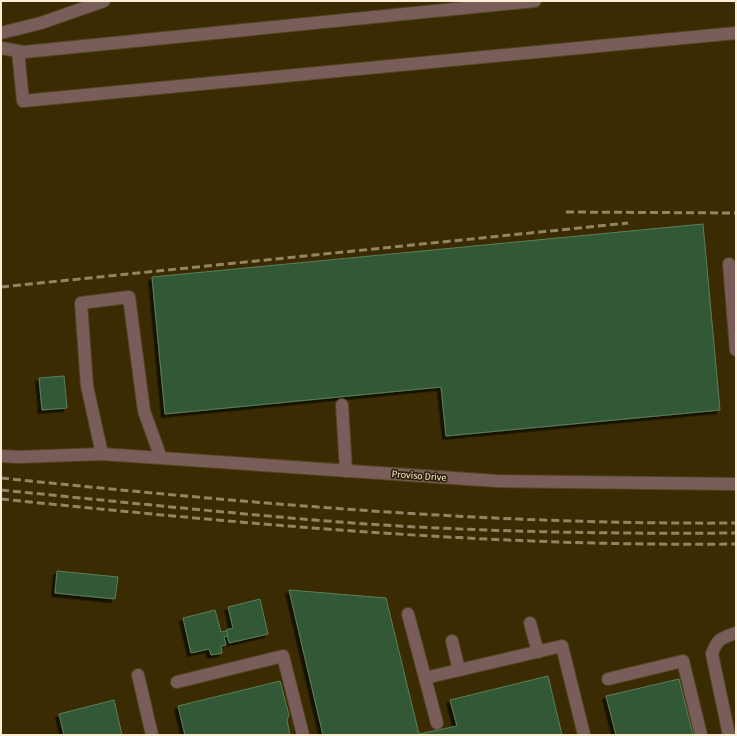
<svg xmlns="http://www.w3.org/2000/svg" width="737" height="736" font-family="'Source Sans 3',sans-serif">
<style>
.building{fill:#325835;stroke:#59805b;filter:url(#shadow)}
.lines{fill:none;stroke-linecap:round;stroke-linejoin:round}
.minor-casing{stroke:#554621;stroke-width:14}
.minor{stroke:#785d5a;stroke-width:12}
.rail{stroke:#938564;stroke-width:3;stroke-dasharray:8 4;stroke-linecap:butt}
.labels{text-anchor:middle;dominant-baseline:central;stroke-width:3.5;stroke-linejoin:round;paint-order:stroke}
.street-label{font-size:10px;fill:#fcefd6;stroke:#2d2207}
</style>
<defs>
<filter id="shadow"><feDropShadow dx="-3.5" dy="3.5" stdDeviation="0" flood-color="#0009"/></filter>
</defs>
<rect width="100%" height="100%" fill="#3a2b03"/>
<g class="building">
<path d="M703 224 720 410 446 436 441 387 165 414 152 277Z"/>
<path d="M64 376 67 408 42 410 39 378Z"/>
<path d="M57 571 118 577 115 599 55 593Z"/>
<path d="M289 590 386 598 419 734 457 726 450 700 548 676 562 735H323Z"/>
<path d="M260 599 268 634 229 643 226 630 233 628 228 607Z"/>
<path d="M215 610 221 632 227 631 228 636 224 637 226 645 221 646 222 653 211 655 209 649 191 653 183 618Z"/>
<path d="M679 679 693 735H616L606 696Z"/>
<path d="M280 681 289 715 287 720 290 735H185L178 706Z"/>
<path d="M114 700 122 735H64L59 714Z"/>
</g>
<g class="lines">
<defs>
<g id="minor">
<path d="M1 33 41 23 104 1"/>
<path d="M1 48 24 52 535 1"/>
<path d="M18 51 23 101 736 33"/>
<path d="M729 264 736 350"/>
<path d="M342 405 346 471"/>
<path d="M102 454 87 386 81 303 129 297 144 411 161 458"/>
<path d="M1 456 20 457 102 454 497 481 736 484"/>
<path d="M408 614 437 723"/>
<path d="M530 623 538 652"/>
<path d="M452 641 459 670"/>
<path d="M138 675 152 735"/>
<path d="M425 678 562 646 584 735"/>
<path d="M608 679 683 661 701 735"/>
<path d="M177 682 283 656 303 735"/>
<path d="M729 735 712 654C717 639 721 638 736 633"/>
</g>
</defs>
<use href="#minor" class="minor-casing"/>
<use href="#minor" class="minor"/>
<g class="rail">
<path d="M566 212 736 213"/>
<path d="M1 287 628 223"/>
<path d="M1 478C245 503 490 525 736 523"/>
<path d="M1 490C122 502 244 515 366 524 489 532 613 534 736 533"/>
<path d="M1 499C245 524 490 547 736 544"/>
</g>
</g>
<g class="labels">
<g class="street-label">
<text transform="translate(419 476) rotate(4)">Proviso Drive</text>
</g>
</g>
<rect width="737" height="736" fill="none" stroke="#fcefd6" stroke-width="4"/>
</svg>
